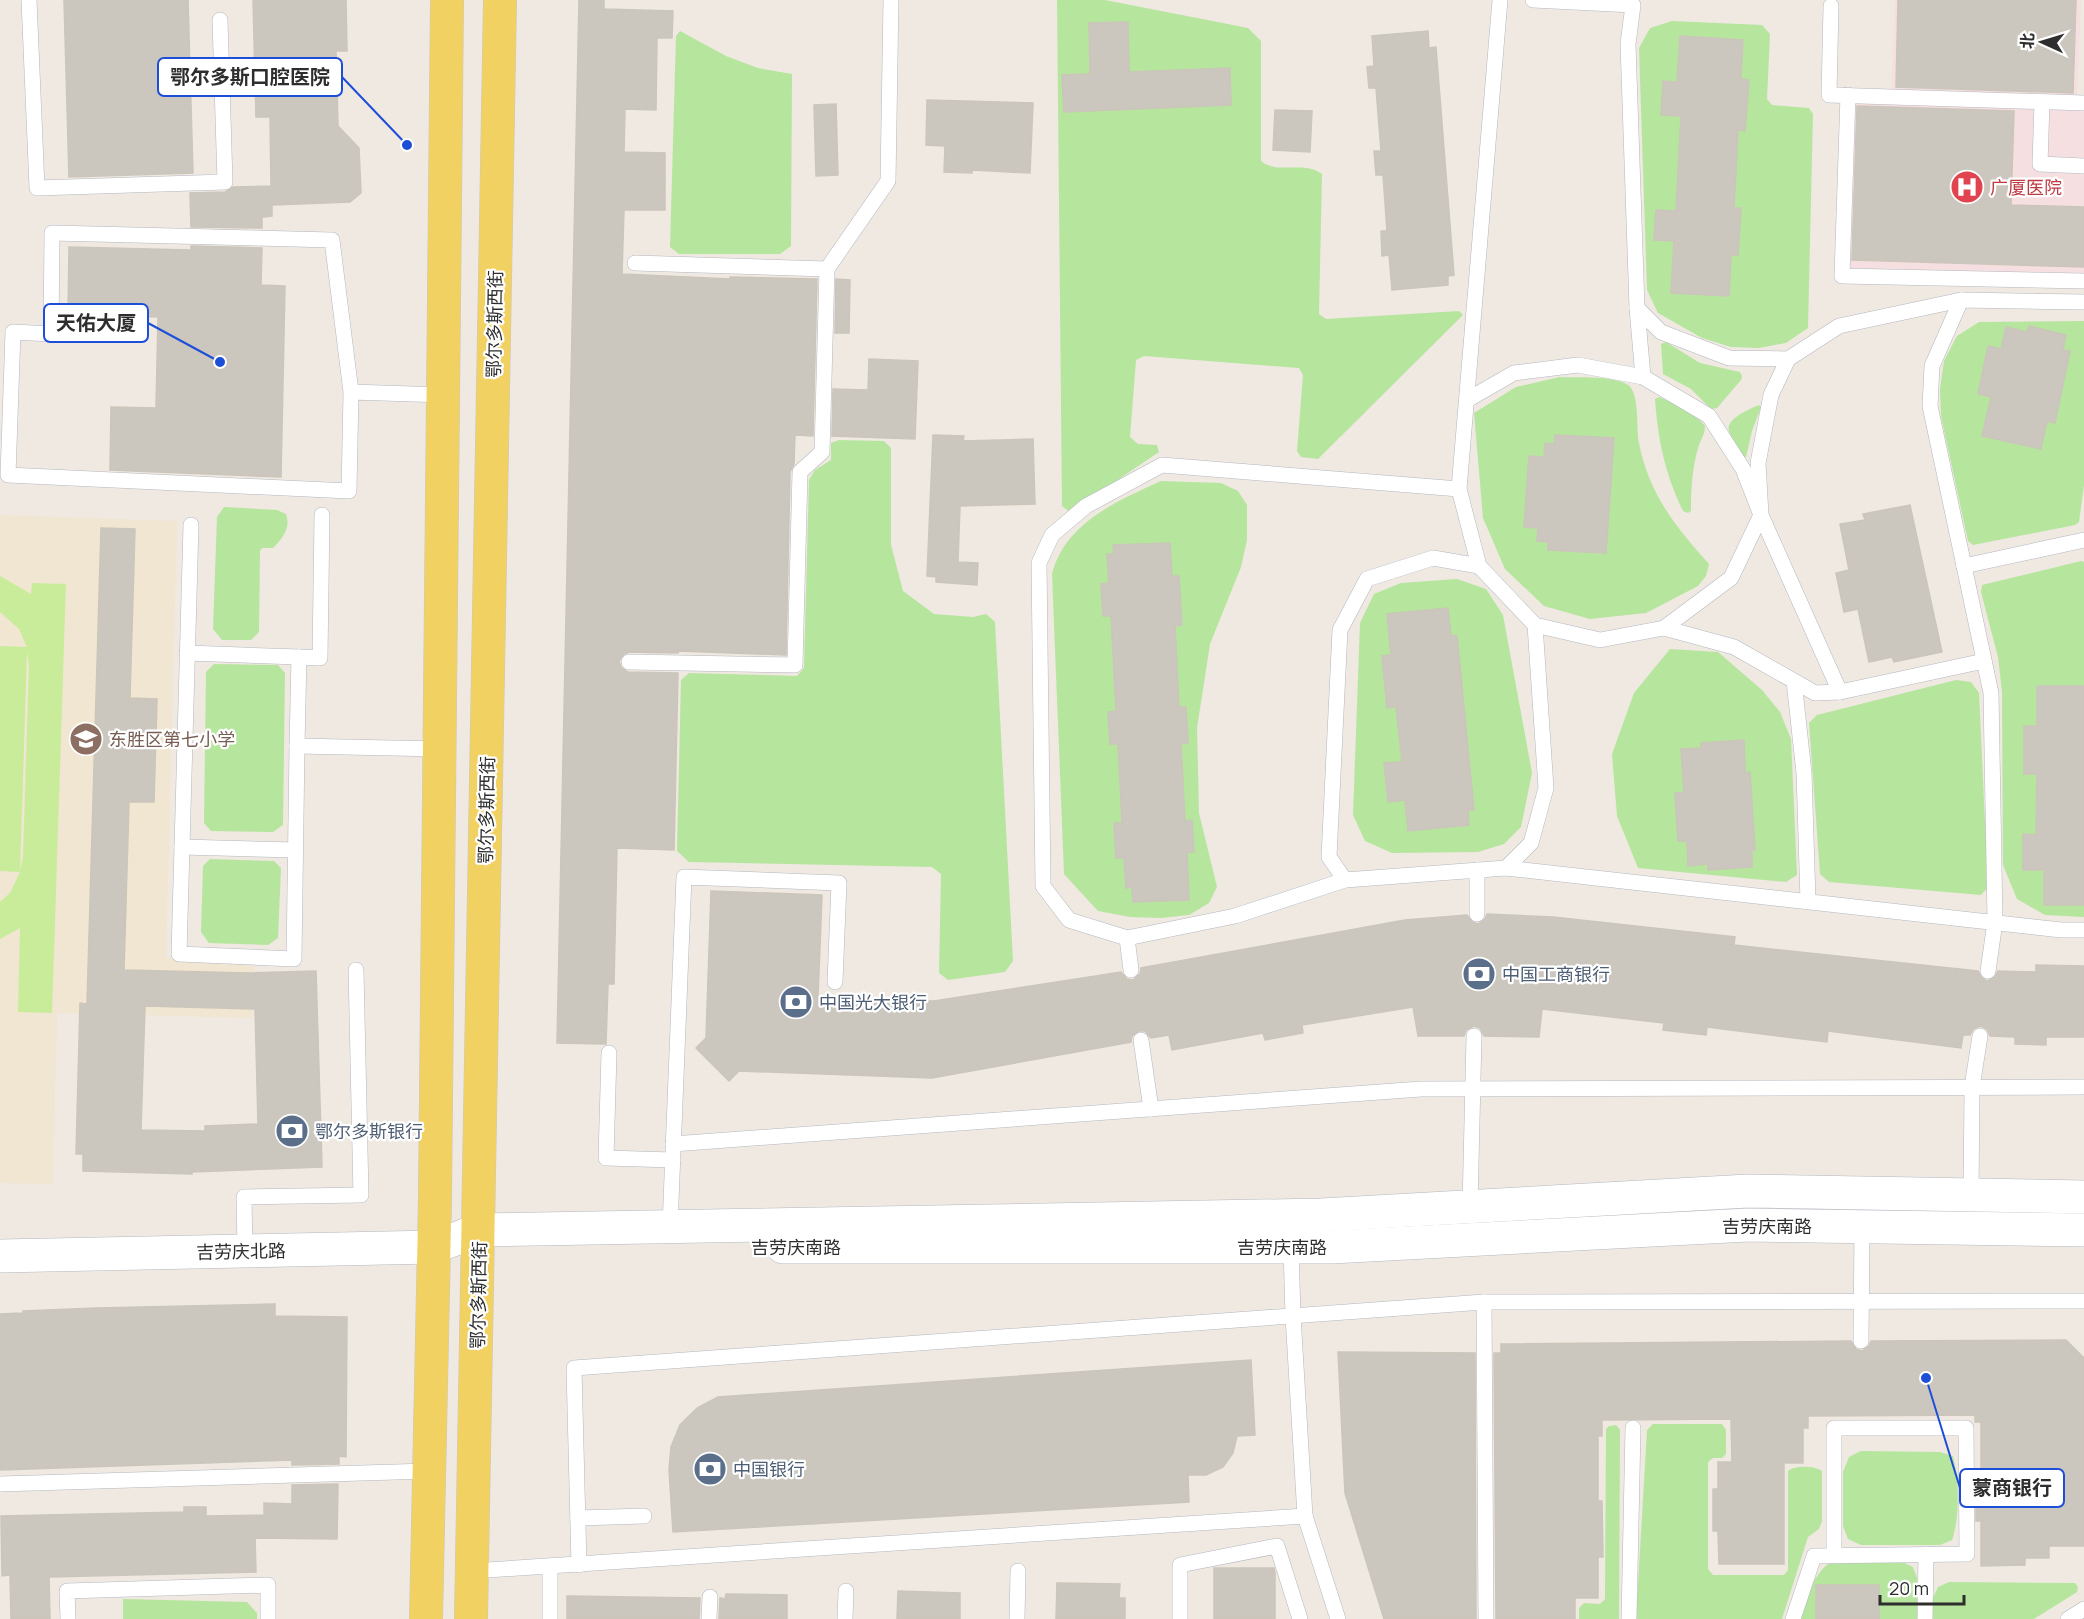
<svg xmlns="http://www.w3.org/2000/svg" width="2084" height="1619" font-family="Manrope,'Noto Sans SC',sans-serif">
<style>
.education{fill:#f0e6d1}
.medical{fill:#f5dfe0}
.green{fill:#b6e59e}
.pitch{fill:#c9ec9a;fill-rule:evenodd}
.building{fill:#cbc7bf;stroke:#cbc5ba;stroke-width:1.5;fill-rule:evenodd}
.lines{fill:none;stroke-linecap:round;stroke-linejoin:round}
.lane-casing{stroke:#b4b7c1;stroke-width:16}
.secondary-casing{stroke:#b4b7c1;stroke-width:34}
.primary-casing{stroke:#c9c9c9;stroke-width:34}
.lane{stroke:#fff;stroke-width:15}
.secondary{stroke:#fff;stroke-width:33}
.primary{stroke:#f2d163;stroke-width:33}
.labels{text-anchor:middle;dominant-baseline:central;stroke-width:4.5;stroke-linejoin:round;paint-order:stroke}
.health-label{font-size:18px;fill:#be3a42;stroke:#fff;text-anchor:start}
.street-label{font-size:18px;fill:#2e2e2e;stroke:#fff}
.education-label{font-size:18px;fill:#785e54;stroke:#fff;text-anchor:start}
.service-label{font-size:18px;fill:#4e5e75;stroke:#fff;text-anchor:start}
.leader{fill:none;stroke:#1d4ed8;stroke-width:2}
.callout-dot{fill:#1d4ed8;stroke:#fff;stroke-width:2}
.callout{fill:#fff;stroke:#1d4ed8;stroke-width:2}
.callout-label{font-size:20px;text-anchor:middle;font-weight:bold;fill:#2e2e2e}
</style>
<rect width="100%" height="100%" fill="#efe9e1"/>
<path class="education" d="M0 515 177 521 166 958 254 960 252 1018 57 1013 53 1184 0 1183Z"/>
<path class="medical" d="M1895 0H2081L2077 105H2084V278L1848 270 1854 100 1891 101Z"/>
<g class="green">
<path d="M1057 0H1105L1248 28 1261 41V161C1277 175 1305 160 1322 174L1319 314 1326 319 1459 311 1463 315 1318 459 1301 457 1297 451 1303 375 1299 368 1144 356 1136 360 1130 437 1138 444 1157 445 1159 452 1070 512 1062 506Z"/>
<path d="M1672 21 1762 25 1770 34 1767 99 1772 105 1809 108 1813 114 1808 328 1786 343 1759 348 1731 347 1702 338 1658 313 1647 290 1639 48 1650 28Z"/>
<path d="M680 31 726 56 758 68 792 74 791 246 780 254H679L670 247 676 36Z"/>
<path d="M2084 321V485L2079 522 2075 525 1973 545 1968 541 1941 416 1940 389 1944 361 1957 336 1979 322Z"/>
<path d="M1666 342 1700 363 1740 372 1742 376 1741 380 1717 408 1711 409 1691 389 1663 374 1661 344Z"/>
<path d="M1560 377C1578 378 1612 375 1628 385 1640 393 1636 429 1639 443 1649 494 1675 526 1709 564L1706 576 1698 586 1646 613 1590 619 1544 606 1505 569 1483 518 1474 413 1516 387Z"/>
<path d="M1659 397C1676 404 1693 411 1705 426 1705 435 1700 440 1698 448 1692 469 1691 490 1691 511L1688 513 1683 511C1665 473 1658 441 1655 399Z"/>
<path d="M1759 405 1761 407 1752 431 1746 457H1743C1739 449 1731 440 1729 431 1725 419 1751 408 1759 405Z"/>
<path d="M839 440 884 441 891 448V545L903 591 934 614 973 617 986 614 995 622 1013 961 1005 972 948 980 939 973 941 874 932 867 689 862 677 851 681 680 689 673 797 676 804 668 809 480 815 470 831 460V443Z"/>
<path d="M1161 481 1221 483 1238 491 1247 505V540L1241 567 1210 644 1197 728 1199 813 1217 887 1209 903 1189 915 1161 918 1130 917 1098 911 1064 874 1052 574C1065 523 1117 501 1161 481Z"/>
<path d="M224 507 277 510 286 514C291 528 283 538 273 548H262L260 551 259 632 251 640H222L213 629 217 517Z"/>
<path d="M2081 561 2084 562V917L2045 915 2017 899 2003 865 2002 692 1998 657 1981 592 1982 585Z"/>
<path d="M1457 579 1486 589 1503 615 1532 773 1521 827 1504 844 1478 852 1392 853 1365 841 1353 815 1360 623 1374 594 1401 583Z"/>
<path d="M1670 649 1718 652 1762 690 1780 712 1791 739 1797 875 1786 882 1638 868 1617 816 1612 754 1634 693Z"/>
<path d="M214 664 278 665 285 673 283 825 273 832 211 831 204 823 206 672Z"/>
<path d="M1956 680 1971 682 1979 693 1988 887 1981 895 1829 882 1820 874 1809 723 1817 715Z"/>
<path d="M210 859 274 861 281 868 278 938 268 945 209 943 201 932 203 866Z"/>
<path d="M1653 1424H1722L1726 1430V1454L1722 1458H1713L1708 1462V1569L1713 1575H1784L1788 1570V1471C1796 1465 1814 1466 1822 1471V1521L1819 1529 1808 1537 1782 1619H1636L1647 1430Z"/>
<path d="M1616 1425 1620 1430 1619 1619H1579V1608L1584 1603 1600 1604 1605 1599 1606 1429 1609 1426Z"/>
<path d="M1861 1451 1940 1452 1953 1456C1959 1479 1960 1517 1952 1540L1940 1545H1861L1848 1539 1843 1526V1472L1849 1457Z"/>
<path d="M1831 1562H1902L1913 1567 1917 1578V1619H1801C1806 1600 1813 1573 1831 1562Z"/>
<path d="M1949 1582 2075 1583 2078 1587 2077 1592 2034 1619H1931L1932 1600 1938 1587Z"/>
<path d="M123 1599 247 1602 257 1613V1619H123Z"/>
</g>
<path class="pitch" d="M0 576 31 594 32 583 66 584 52 1013 18 1012 20 928 0 939V902L10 893 20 872 0 871V646L27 647 19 629 0 612ZM27 652 29 665 23 857 20 870Z"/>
<g class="building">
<path d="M64 0H188L193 173 69 177Z"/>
<path d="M253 0H346L347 51H336L338 126 359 148 361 193 350 202 272 205V216L262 217V228L191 227 190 193 225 192 233 187 271 186 270 117H256Z"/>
<path d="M579 0H604V9L673 11 672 38H657L656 110 625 109 624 152 665 153V210H624L622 274 730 279V277L817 279 813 436 795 435 794 464 790 472 786 655 678 651V653L629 652 624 654 619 661 621 667 628 672 678 673 674 850 617 848 614 984H608L606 1044H605L557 1043Z"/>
<path d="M1898 0H2076L2073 93 1896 87Z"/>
<path d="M1128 22 1129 72 1230 68 1231 105 1064 112 1062 75 1090 74 1089 23Z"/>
<path d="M1428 31 1429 48 1436 47 1454 275 1448 276V285L1392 290 1389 255 1382 256 1381 231H1387L1383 175H1376L1374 151H1381L1376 88H1369L1367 67 1374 66 1372 36Z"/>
<path d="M1680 36 1743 40 1741 79 1749 80 1745 131 1738 130 1734 208H1741L1738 255H1731L1729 296 1671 293 1674 241 1654 240 1656 210 1676 211 1681 116 1661 115 1663 81 1677 82Z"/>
<path d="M927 100 1033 103 1030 173 972 170V173L944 172 945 146 926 145Z"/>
<path d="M836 104 838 175 816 176 814 105Z"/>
<path d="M1857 106 2014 111 2011 205 2084 207V267L1852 260Z"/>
<path d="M1275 110 1312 111 1310 152 1273 150Z"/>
<path d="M191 246 262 248 261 285 285 286 281 477 110 470 111 407 156 408 158 317 68 314 69 247 191 250Z"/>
<path d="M836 279 850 280 849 333H835Z"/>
<path d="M2029 326 2066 335 2063 350 2070 351 2055 423 2047 421 2041 449 1982 436 1991 397 1978 394 1988 346 2001 349 2006 327 2027 332Z"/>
<path d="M869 359 918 361 915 439 832 436 833 389 868 390Z"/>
<path d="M933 435 964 436 963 441 1033 439 1035 504 960 506 958 562 978 563 977 585 936 582V577L927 576Z"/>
<path d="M1555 435 1614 438 1606 553 1548 550V542L1537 541 1538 528 1524 527 1529 456 1544 457 1545 443 1554 444Z"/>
<path d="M1910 505 1942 652 1894 662 1892 657 1869 662 1858 609 1844 612 1836 573 1849 570 1840 524 1865 520 1863 514Z"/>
<path d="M101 528 135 529 130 698 157 699 154 802H129L124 970 248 973 316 971 322 1167 192 1172V1174L83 1171V1154H76L80 1003 87 1004ZM145 1006 255 1009 258 1124 205 1126V1131L141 1130Z"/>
<path d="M1170 543 1172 576H1179L1182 625 1175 626 1179 707H1186L1188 743 1181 744 1185 821 1192 820 1194 852H1187L1189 900 1133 902 1132 887 1126 888 1124 858H1116L1114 823H1122L1118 744H1110L1108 712 1116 711 1113 653 1111 616H1103L1101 584 1109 583 1107 554H1114L1113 545Z"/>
<path d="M1448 608 1451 636H1457L1474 810H1468L1469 825 1408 831 1405 800 1388 802 1384 763 1402 762 1396 707 1387 708 1382 656 1391 655 1387 614Z"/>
<path d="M2037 686H2084V905H2044V870H2023V834L2036 835 2037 774H2024V726H2037Z"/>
<path d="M1744 740 1745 773 1750 772 1755 850H1752V867L1708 870V864L1688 866 1687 841H1678L1675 793 1684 792 1681 749 1701 748V743Z"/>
<path d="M711 891 822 895 818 997 934 1001 1121 972 1127 979 1133 980 1140 974 1141 968 1405 920 1467 915 1472 922 1478 924 1485 919 1487 914 1553 917 1735 937 1734 945 1978 971 1982 978 1987 981 1995 977 1998 971 2036 972V965L2084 966V1037H2046V1045L2015 1044V1037L1990 1036 1987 1029 1981 1026 1973 1029 1970 1035H1963L1961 1048 1828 1031 1827 1042 1707 1027 1706 1035 1663 1030 1664 1023 1542 1009 1539 1037 1484 1036 1480 1028 1474 1026 1466 1030 1464 1036H1418L1413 1007 1302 1025 1303 1033 1265 1040 1263 1033 1172 1050 1169 1035 1151 1038 1145 1031H1139L1132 1036 1131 1042 932 1078 739 1071 729 1081 696 1048 706 1038Z"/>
<path d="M275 1304V1316L347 1317 346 1457 339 1456V1464L292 1465V1460L0 1470V1314L23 1313V1311L96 1308Z"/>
<path d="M2066 1340 2084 1358V1546H2049V1558H2025V1565L1981 1566V1521H1976V1479H1981V1422H1975V1415L1808 1416V1428H1803V1463H1784V1564H1719L1718 1531H1713V1489H1718V1462H1732L1731 1419 1602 1420V1436H1598V1501H1602L1603 1557H1598V1598H1575V1619H1496L1494 1353H1501V1344L1851 1341 1856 1349 1862 1351 1869 1346 1871 1341Z"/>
<path d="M1338 1352 1475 1353 1476 1619H1384L1345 1493Z"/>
<path d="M1251 1360 1255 1435 1237 1436 1233 1453 1223 1467 1206 1475H1188L1189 1502 673 1532 669 1470 671 1447 680 1425 697 1408 718 1397Z"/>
<path d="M338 1484 337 1539 255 1538 256 1572 49 1577 50 1619H11L10 1575 2 1576 1 1516 184 1512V1507H206V1516L264 1515V1503L292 1504V1485Z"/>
<path d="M1214 1568H1274L1275 1573V1619H1214Z"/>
<path d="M1057 1583 1120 1584 1119 1598H1125V1619H1056Z"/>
<rect x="1816" y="1585" width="63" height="34"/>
<path d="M898 1591 960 1593V1619H897Z"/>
<path d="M726 1594 787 1595V1619H719L720 1598 725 1599Z"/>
<path d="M567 1596 700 1598 699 1619H567Z"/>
</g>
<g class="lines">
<defs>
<g id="lane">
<path d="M29 0 37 188 225 182 220 20"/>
<path d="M1533 0 1633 5 1628 44 1637 308 1643 377"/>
<path d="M1831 6 1829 95 2084 103"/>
<path d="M1848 95 1842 276 2084 281"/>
<path d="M2042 102 2040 164 2084 166"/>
<path d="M635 263 827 269 888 181 891 0"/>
<path d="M1961 300 1932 366 1930 406 1991 693 1995 922 1988 971"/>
<path d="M1637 308 1661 332 1729 358 1788 359 1839 326 1961 300 2084 302"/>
<path d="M1788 359 1771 395 1758 463 1761 515 1840 692"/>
<path d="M351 392 332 240 52 233 51 334 13 332 8 475 349 491 351 392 443 395"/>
<path d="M1467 400 1514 373 1578 365 1643 377 1709 416 1743 469 1761 515 1731 578 1664 628 1600 640 1535 625 1479 566 1459 489 1500 0"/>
<path d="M1459 489 1162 465 1086 506 1052 535 1039 563 1043 886 1069 920 1127 938 1235 916 1345 880 1506 868 2061 930H2084"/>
<path d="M322 515 320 658 299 657 297 746 440 749"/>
<path d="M191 525 179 954 294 959 297 746"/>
<path d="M1964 566 2084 540"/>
<path d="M1664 628 1734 647 1815 693 1840 692 1984 661"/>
<path d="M187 653 299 657"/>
<path d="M629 662 795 665 800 472 822 452 827 269"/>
<path d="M1794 681 1804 773 1808 901"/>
<path d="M182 847 295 850"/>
<path d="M1506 868 1531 843 1546 788 1535 625"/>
<path d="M1345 880 1329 857 1340 630 1367 579 1433 558 1479 566"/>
<path d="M1477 914V870"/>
<path d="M1127 938 1131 970"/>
<path d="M1141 1040 1151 1109"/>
<path d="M609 1053 606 1158 673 1160"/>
<path d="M673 1144 1421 1089 2084 1087"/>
<path d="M1971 1196 1972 1087 1980 1036"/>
<path d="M1470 1207 1474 1036"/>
<path d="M670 1227 684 877 839 883 835 982"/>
<path d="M1291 1247 1293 1316 1305 1516 1338 1619"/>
<path d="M245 1250 244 1197 361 1195 356 970"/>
<path d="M1484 1302 1486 1619"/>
<path d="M1861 1341 1862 1226"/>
<path d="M0 1484 429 1471"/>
<path d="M578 1518 644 1516"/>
<path d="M579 1565 574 1368 1484 1302 2084 1301"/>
<path d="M472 1571 1305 1516"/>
<path d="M68 1619 67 1591 268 1585V1619"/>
<path d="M550 1619V1566"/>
<path d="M709 1619 710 1597"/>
<path d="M845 1619 846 1591"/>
<path d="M1017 1619 1018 1571"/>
<path d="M1180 1619V1565L1277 1546 1300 1619"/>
<path d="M1629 1619 1633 1428"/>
<path d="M1793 1619 1814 1556 1967 1554 1966 1428H1834V1555"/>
<path d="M1925 1619 1926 1554"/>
<path d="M2068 1619 2084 1609"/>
</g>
<g id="secondary">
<path d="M783 1247H1332L1748 1225 2084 1230"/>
<path d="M0 1256 434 1247 479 1230 1321 1215 1748 1191 2084 1197"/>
</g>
<g id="primary">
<path d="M426 1619 435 1197 447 0"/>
<path d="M471 1619 500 0"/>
</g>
</defs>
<use href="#lane" class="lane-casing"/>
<use href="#secondary" class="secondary-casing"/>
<use href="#primary" class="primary-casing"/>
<use href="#lane" class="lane"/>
<use href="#secondary" class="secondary"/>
<use href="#primary" class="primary"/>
</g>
<defs>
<symbol id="hospital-disc" viewBox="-11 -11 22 22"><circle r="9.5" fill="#e0444e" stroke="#fff"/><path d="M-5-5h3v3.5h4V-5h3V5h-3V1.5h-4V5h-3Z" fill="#fff"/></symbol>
<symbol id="school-disc" viewBox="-11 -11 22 22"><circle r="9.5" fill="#8d6e63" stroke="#fff"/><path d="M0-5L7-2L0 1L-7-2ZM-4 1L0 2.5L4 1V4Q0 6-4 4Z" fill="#fff"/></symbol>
<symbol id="bank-disc" viewBox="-11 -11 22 22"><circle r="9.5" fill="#5c6f8a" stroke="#fff"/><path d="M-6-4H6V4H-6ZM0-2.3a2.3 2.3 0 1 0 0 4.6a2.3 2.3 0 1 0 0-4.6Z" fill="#fff"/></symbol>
</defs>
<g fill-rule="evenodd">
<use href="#hospital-disc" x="1948" y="168" width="38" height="38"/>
<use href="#school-disc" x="67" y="720" width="38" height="38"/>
<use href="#bank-disc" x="1460" y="955" width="38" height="38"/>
<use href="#bank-disc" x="777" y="983" width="38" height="38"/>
<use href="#bank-disc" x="273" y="1112" width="38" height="38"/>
<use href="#bank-disc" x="691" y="1450" width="38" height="38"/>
</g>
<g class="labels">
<g class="health-label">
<text x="1990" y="187">广厦医院</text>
</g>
<g class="street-label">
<text transform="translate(494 324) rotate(-89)">鄂尔多斯西街</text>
<text transform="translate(486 810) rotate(-89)">鄂尔多斯西街</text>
<text x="1767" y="1226">吉劳庆南路</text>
<text x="796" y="1247">吉劳庆南路</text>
<text x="1282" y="1247">吉劳庆南路</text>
<text transform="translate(241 1251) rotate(-1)">吉劳庆北路</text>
<text transform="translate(478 1295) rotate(-89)">鄂尔多斯西街</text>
</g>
<g class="education-label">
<text x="109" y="739">东胜区第七小学</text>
</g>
<g class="service-label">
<text x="1502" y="974">中国工商银行</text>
<text x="819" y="1002">中国光大银行</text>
<text x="315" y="1131">鄂尔多斯银行</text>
<text x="733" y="1469">中国银行</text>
</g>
</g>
<path class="leader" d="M407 145L342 77M220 362L148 323M1926 1378L1960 1488"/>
<g class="callout-dot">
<circle cx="407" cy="145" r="6"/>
<circle cx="220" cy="362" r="6"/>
<circle cx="1926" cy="1378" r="6"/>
</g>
<g class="callout">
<rect x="158" y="58" width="184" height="38" rx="6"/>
<rect x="44" y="304" width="104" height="38" rx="6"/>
<rect x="1960" y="1469" width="104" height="38" rx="6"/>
</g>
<g class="callout-label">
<text x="250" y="84">鄂尔多斯口腔医院</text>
<text x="96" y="330">天佑大厦</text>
<text x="2012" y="1495">蒙商银行</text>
</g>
<g transform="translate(2042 42) rotate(274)" stroke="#ffffff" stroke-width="4.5" paint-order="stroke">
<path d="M0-4.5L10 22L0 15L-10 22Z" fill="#2e2e2e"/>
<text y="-9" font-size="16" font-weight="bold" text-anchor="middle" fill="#2e2e2e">北</text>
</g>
<path d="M1880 1595v9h84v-9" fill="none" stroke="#2e2e2e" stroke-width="3"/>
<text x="1889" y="1595" font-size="18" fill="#2e2e2e" stroke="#ffffff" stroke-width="4.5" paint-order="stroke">20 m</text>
</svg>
